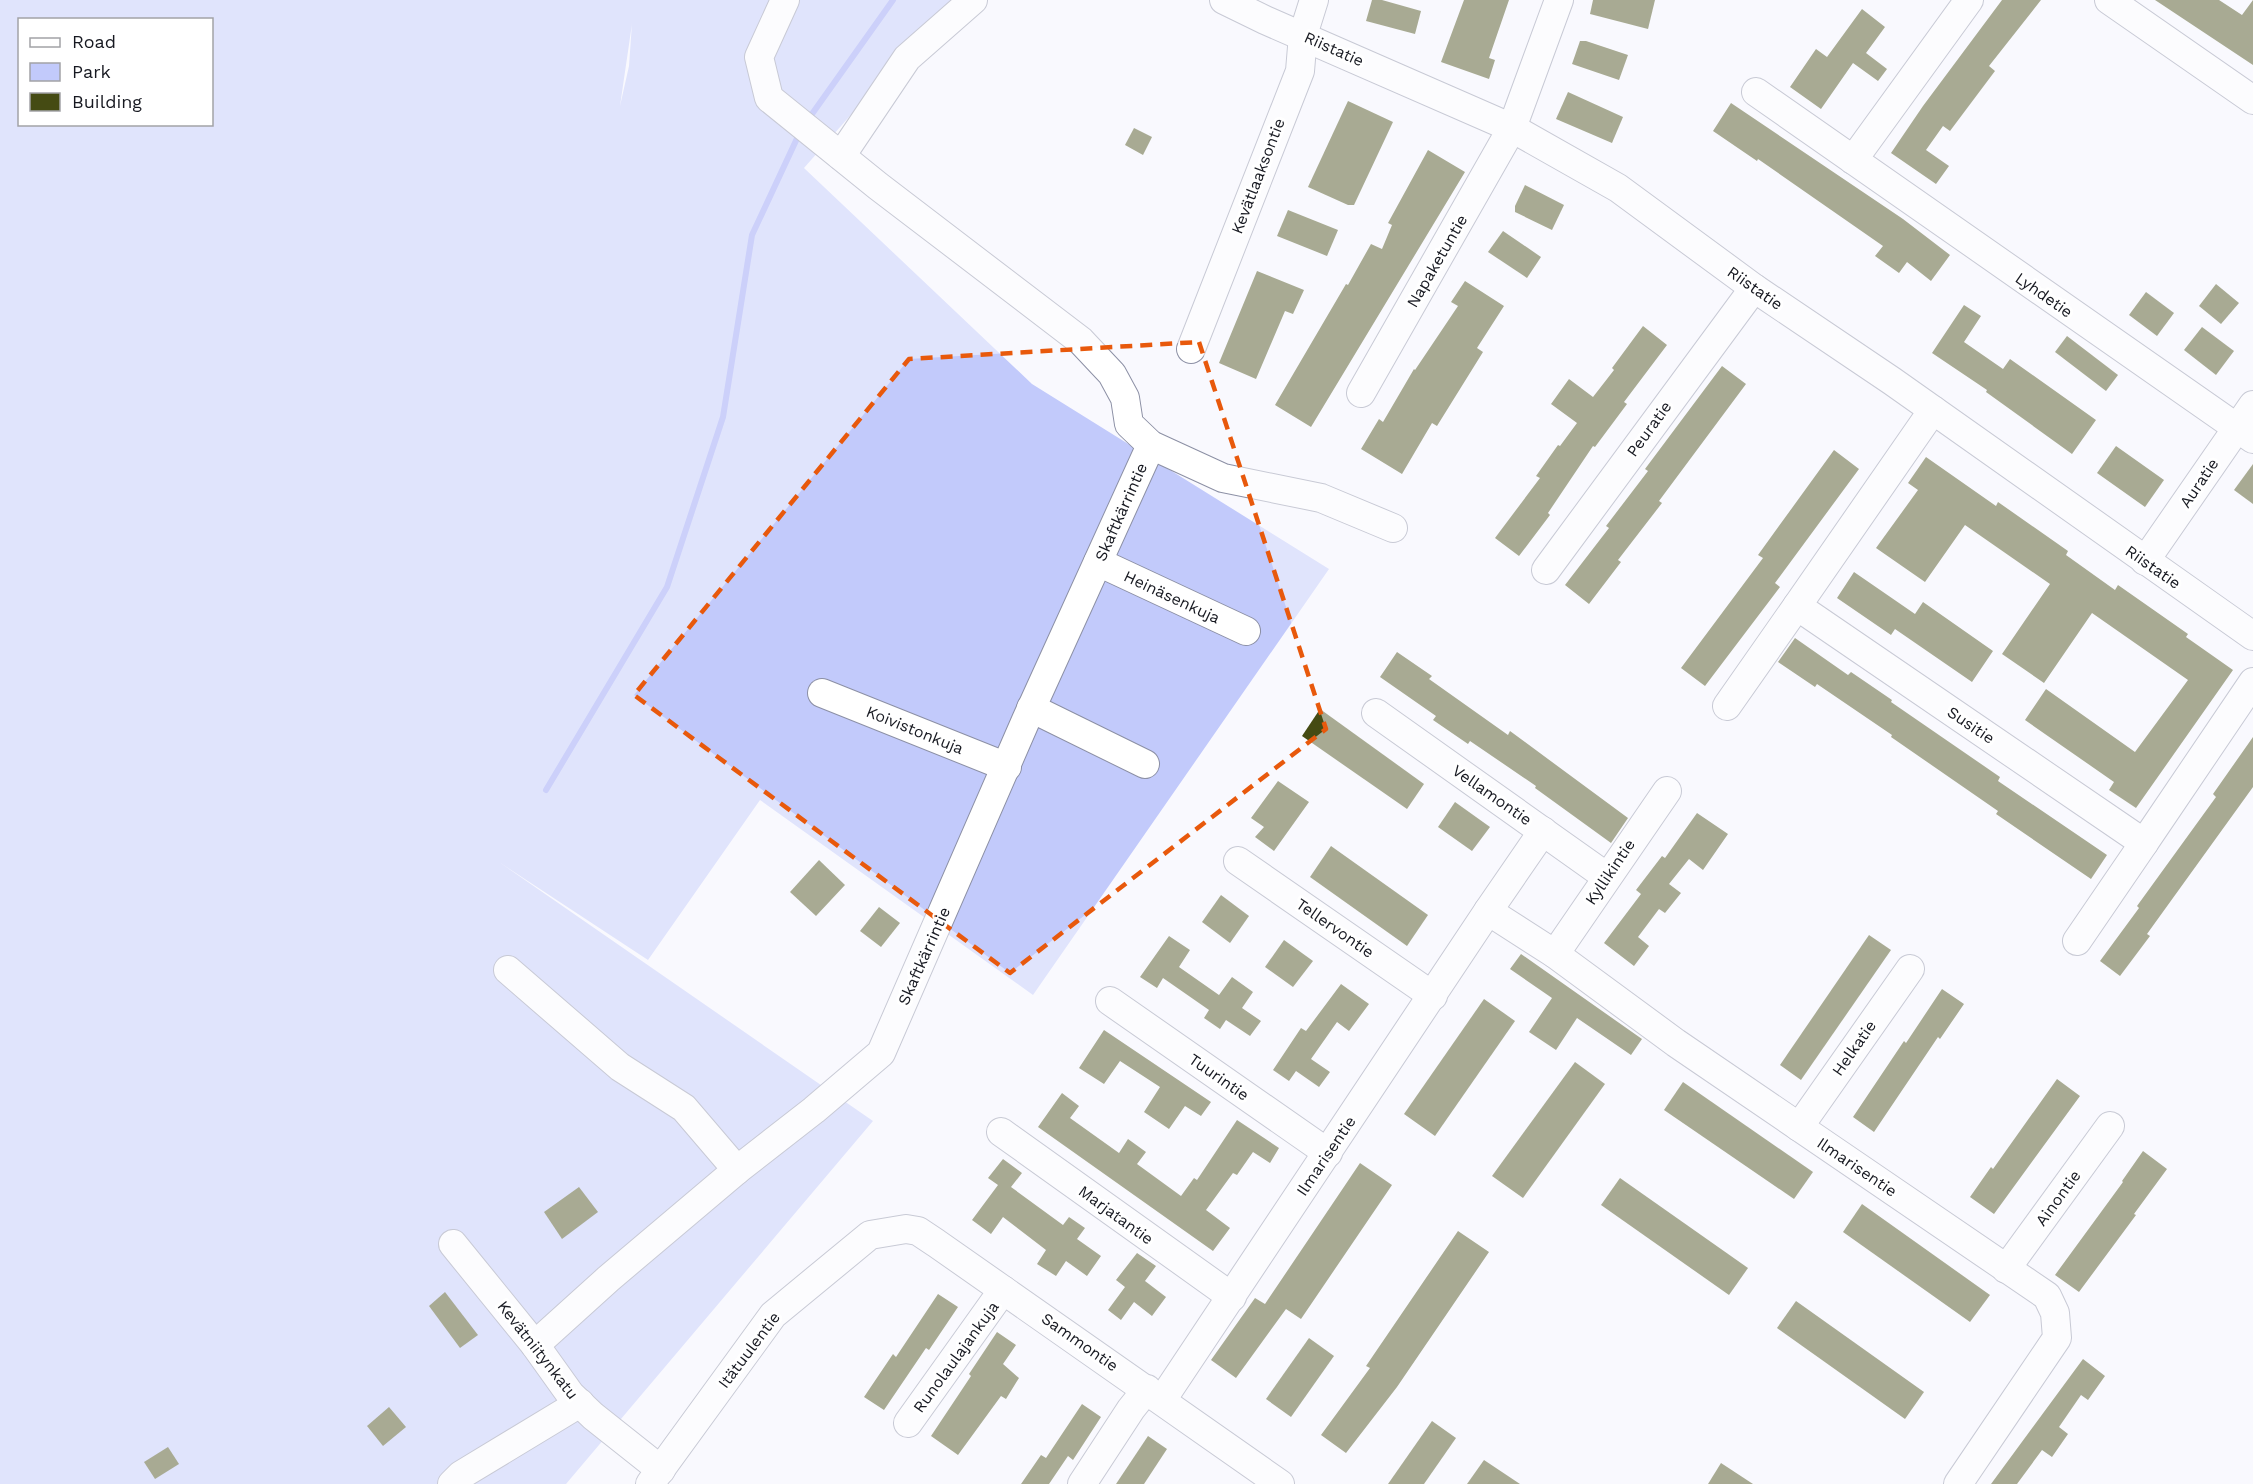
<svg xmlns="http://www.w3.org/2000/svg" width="2253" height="1484" font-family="'Work Sans',sans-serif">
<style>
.green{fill:#c2cafb;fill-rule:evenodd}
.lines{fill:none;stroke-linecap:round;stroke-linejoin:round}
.stream{stroke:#949ef5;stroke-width:6}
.building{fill:#454b13}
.minor-casing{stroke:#8c90a5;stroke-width:30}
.minor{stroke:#fff;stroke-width:28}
.marked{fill:none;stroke:#e8590c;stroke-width:4.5;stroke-dasharray:12 8;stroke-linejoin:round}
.labels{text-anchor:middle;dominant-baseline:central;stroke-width:6;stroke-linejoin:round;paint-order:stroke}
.street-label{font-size:16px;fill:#171921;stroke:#fff}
</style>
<rect width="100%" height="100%" fill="#f9f9fe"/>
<path class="green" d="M0 0H952L804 168 1032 384 1329 569 1033 995 760 800 648 960 499 862 873 1121 566 1484H0ZM20 20H212V124H20ZM632 23 629 66 620 106 632 24Z"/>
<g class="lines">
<g class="stream">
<path d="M807 121 893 0"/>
<path d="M546 790 667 587 723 417 752 235 800 132"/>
</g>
</g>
<g class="building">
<path d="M1372 0H1382L1421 11 1415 34 1366 21Z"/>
<path d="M1464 0H1509L1489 58 1495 60 1489 79 1441 62Z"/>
<path d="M1593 0H1655L1648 29 1590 14Z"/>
<path d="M2002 0H2041L1989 66 1995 71 1950 131 1943 126 1926 150 1949 166 1936 184 1891 153 1923 106Z"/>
<path d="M2155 0H2219L2242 15 2253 0V65Z"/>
<path d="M1862 9 1885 27 1866 53 1887 69 1878 81 1853 63 1821 109 1790 87 1816 49 1827 57Z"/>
<path d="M1580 41H1586L1628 55 1619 80 1572 64Z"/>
<path d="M1568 92 1623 117 1612 143 1556 119Z"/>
<path d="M1348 101 1393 122 1354 205H1348L1308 187Z"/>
<path d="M1731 103 1903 219 1950 255 1931 281 1907 262 1899 273 1875 256 1883 246 1758 159 1757 161 1713 131Z"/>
<path d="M1134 128 1152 137 1143 155 1125 145Z"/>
<path d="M1428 150 1465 172 1311 427 1275 405 1346 284 1348 285 1371 244 1382 249 1392 225 1388 223Z"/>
<path d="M1525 185 1564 205 1552 230 1515 212V206Z"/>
<path d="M1288 210 1338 230 1327 256 1277 236Z"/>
<path d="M1503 231 1541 257 1527 278 1488 252Z"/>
<path d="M1257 271 1304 290 1293 314 1285 311 1256 379 1219 363Z"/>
<path d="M1465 281 1504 306 1477 348 1483 352 1437 426 1432 423 1402 474 1361 449 1379 419 1383 422 1414 369 1415 370 1458 306 1451 302Z"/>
<path d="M2216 284 2239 303 2221 324 2199 306Z"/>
<path d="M2146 292 2174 313 2157 336 2129 315Z"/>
<path d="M1964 305 1981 316 1964 342 2003 369 2010 359 2096 420 2072 454 1986 392 1987 390 1932 353Z"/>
<path d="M1643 326 1667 345 1624 402 1627 404 1595 447 1593 446 1548 513 1550 515 1519 556 1495 538 1540 478 1536 476 1558 445 1560 446 1577 423 1551 404 1569 379 1593 397 1614 370 1612 368Z"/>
<path d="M2202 327 2234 351 2216 375 2184 350Z"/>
<path d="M2067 336 2118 375 2106 391 2055 352Z"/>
<path d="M1722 366 1746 384 1659 501 1662 503 1618 560 1621 562 1589 604 1565 585 1609 528 1606 526 1648 471 1645 469Z"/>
<path d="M2116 446 2164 480 2145 507 2097 473Z"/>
<path d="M1834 450 1859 469 1775 583 1780 587 1705 686 1681 668 1763 558 1758 555Z"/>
<path d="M1926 457 1996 506 1998 502 2068 551 2066 555 2115 590 2118 585 2188 634 2186 637 2233 670 2136 808 2109 790 2114 782 2025 720 2046 689 2135 752 2188 680 2092 613 2044 683 2002 654 2050 584 1965 525 1925 582 1876 548 1918 490 1908 483Z"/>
<path d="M2253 464V504L2234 490Z"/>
<path d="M1854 572 1915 614 1923 602 1993 651 1972 682 1895 629 1891 635 1837 598Z"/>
<path d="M1795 638 1848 675 1851 672 1892 700 1891 702 2000 777 1998 781 2107 855 2091 879 1996 814 1998 811 1891 737 1892 735 1817 684 1815 687 1778 662Z"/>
<path d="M1397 652 1432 676 1429 679 1508 735 1510 731 1628 818 1611 843 1535 788 1536 786 1470 741 1468 744 1433 720 1436 716 1380 677Z"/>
<path d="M1320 709 1424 784 1407 809 1302 736Z"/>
<path d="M2253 737V787L2147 934 2150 936 2120 976 2100 961 2139 908 2137 906 2216 797 2213 794Z"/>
<path d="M1278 781 1309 802 1274 851 1255 837 1264 827 1251 818Z"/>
<path d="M1455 802 1490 827 1472 851 1438 827Z"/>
<path d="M1697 813 1728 834 1703 870 1689 859 1669 884 1681 893 1665 913 1659 909 1638 937 1649 946 1634 966 1604 943 1641 894 1636 890 1662 856 1665 858Z"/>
<path d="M1331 846 1428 915 1407 946 1310 877Z"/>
<path d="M819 860 845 885 816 916 790 892Z"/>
<path d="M1221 895 1249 916 1230 943 1202 922Z"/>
<path d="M879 907 900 923 881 947 860 931Z"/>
<path d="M1869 935 1891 950 1801 1080 1780 1065Z"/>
<path d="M1169 936 1190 950 1179 967 1219 995 1232 977 1253 992 1242 1008 1261 1021 1250 1036 1226 1020 1220 1029 1204 1018 1209 1010 1163 978 1157 988 1140 977Z"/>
<path d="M1284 940 1313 961 1293 987 1265 967Z"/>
<path d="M1521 954 1642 1039 1631 1055 1577 1018 1556 1050 1529 1032 1552 998 1510 969Z"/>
<path d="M1341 984 1369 1004 1349 1031 1337 1022 1311 1059 1330 1072 1319 1087 1296 1071 1289 1081 1273 1070 1301 1028 1306 1031Z"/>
<path d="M1942 989 1964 1004 1940 1039 1938 1037 1874 1132 1853 1117 1904 1041 1906 1043Z"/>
<path d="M1484 999 1515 1021 1435 1136 1404 1114Z"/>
<path d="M1104 1030 1211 1102 1201 1116 1185 1106 1169 1129 1144 1112 1160 1087 1120 1061 1104 1084 1079 1068Z"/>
<path d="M1575 1062 1605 1084 1523 1198 1492 1176Z"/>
<path d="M2057 1079 2080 1096 1994 1214 1970 1197 1991 1167 1993 1169Z"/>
<path d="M1683 1082 1813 1172 1794 1199 1664 1110Z"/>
<path d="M1062 1093 1079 1106 1070 1118 1119 1153 1128 1139 1146 1152 1137 1164 1181 1196 1194 1178 1197 1180 1237 1120 1279 1148 1270 1163 1253 1152 1237 1175 1233 1173 1206 1210 1230 1228 1213 1251 1038 1127Z"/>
<path d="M2143 1151 2167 1169 2134 1214 2136 1215 2079 1292 2055 1275 2123 1182 2122 1181Z"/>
<path d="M1003 1159 1022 1173 1011 1187 1063 1225 1069 1217 1085 1228 1077 1239 1101 1256 1087 1276 1066 1261 1056 1276 1037 1264 1046 1250 1003 1217 991 1234 972 1220 998 1185 988 1178Z"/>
<path d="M1360 1163 1392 1185 1301 1319 1286 1309 1236 1378 1211 1360 1255 1298 1265 1304Z"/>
<path d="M1620 1178 1748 1268 1729 1295 1601 1205Z"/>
<path d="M579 1187 598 1212 562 1239 544 1212Z"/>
<path d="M1862 1204 1990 1295 1970 1322 1843 1232Z"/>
<path d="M1458 1231 1489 1252 1397 1387 1346 1453 1321 1435 1370 1368 1366 1366Z"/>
<path d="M1137 1253 1156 1266 1145 1281 1166 1297 1152 1316 1134 1302 1121 1320 1108 1310 1125 1287 1116 1280Z"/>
<path d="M445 1292 478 1335 460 1348 429 1306Z"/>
<path d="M938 1294 958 1307 929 1350 926 1348 884 1410 864 1397 893 1354 896 1357Z"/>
<path d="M1796 1301 1924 1392 1905 1419 1777 1328Z"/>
<path d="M997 1332 1016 1345 1003 1364 1019 1378 1006 1399 1001 1396 958 1455 931 1436 971 1376 969 1374Z"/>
<path d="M1309 1338 1334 1356 1291 1417 1266 1399Z"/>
<path d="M2083 1359 2105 1376 2088 1400 2081 1395 2059 1427 2068 1434 2052 1457 2042 1450 2017 1484H1991Z"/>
<path d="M1082 1404 1101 1417 1073 1460 1068 1456 1049 1484H1021L1041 1455 1046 1458Z"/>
<path d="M389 1407 406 1427 383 1446 367 1426Z"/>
<path d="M1432 1421 1456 1438 1424 1484H1388Z"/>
<path d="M1148 1436 1167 1449 1144 1484H1116Z"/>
<path d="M168 1447 179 1464 155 1479 144 1462Z"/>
<path d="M1484 1460 1520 1484H1467Z"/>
<path d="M1721 1463 1753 1484H1708Z"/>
</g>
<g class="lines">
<defs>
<g id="minor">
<path d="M785 0 759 57 769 98 878 186 1081 341 1112 374 1125 398 1129 424 1151 445 1223 478 1321 498 1393 528"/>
<path d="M1224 0 1265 20 1512 128 1618 188 1754 288 1892 381 2253 636"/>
<path d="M2109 0 2253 100"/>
<path d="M1756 92 2253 439"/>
<path d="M841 156 907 58 973 0"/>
<path d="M1853 160 1969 0"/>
<path d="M1191 349 1300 71 1303 35 1314 0"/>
<path d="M1361 393 1512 128 1559 0"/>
<path d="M1933 410 1797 606 2144 843 2253 682"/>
<path d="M2145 561 2253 405"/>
<path d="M1098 562 1246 631"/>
<path d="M1546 570 1754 288"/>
<path d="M822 693 1007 767"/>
<path d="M1727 706 1797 606"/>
<path d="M1031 708 1145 764"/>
<path d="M1376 713 1607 877"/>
<path d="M1238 861 1433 996"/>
<path d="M1488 911 1543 831"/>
<path d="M2077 941 2144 843"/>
<path d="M1555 954 1667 791"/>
<path d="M508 970 620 1067 684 1108 737 1170"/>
<path d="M1110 1001 1328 1153"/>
<path d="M1799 1127 1910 969"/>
<path d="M1001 1132 1232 1297"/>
<path d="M453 1244 535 1345 570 1394 593 1416 661 1470"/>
<path d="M2006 1269 2110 1126"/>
<path d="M535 1345 608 1279 737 1170 814 1110 881 1053 1026 720 1151 445"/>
<path d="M1162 1400 1488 911 1555 954 1676 1043 2047 1296 2055 1313 2057 1338 1958 1484"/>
<path d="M908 1423 1003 1290"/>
<path d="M452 1484 461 1475 580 1403"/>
<path d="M650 1484 773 1315 870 1235 906 1229 918 1231 936 1243 1280 1484"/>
<path d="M1082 1484 1131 1409 1147 1389"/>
</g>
</defs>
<use href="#minor" class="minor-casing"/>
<use href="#minor" class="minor"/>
</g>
<path d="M0 0H2253V1484H0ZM1199 342 1326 729 1010 973 634 695 909 359Z" fill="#f9f9fe" fill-opacity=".55" fill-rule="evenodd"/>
<path class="marked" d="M1199 342 1326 729 1010 973 634 695 909 359Z"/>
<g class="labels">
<g class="street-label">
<text transform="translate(1334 49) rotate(24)">Riistatie</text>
<text transform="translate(1258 176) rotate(-69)">Kevätlaaksontie</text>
<text transform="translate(1437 261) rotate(-60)">Napaketuntie</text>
<text transform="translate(1755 288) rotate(35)">Riistatie</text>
<text transform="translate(2044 295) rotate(35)">Lyhdetie</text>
<text transform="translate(1649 429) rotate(-54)">Peuratie</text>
<text transform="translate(2199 483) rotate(-56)">Auratie</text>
<text transform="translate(1121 512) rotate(-66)">Skaftkärrintie</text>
<text transform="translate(2153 567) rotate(35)">Riistatie</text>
<text transform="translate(1172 597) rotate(25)">Heinäsenkuja</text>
<text transform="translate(1971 725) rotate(34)">Susitie</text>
<text transform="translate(915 730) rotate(22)">Koivistonkuja</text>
<text transform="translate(1492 795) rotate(35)">Vellamontie</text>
<text transform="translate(1610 872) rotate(-56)">Kyllikintie</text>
<text transform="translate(1335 928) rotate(35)">Tellervontie</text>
<text transform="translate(924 956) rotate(-66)">Skaftkärrintie</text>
<text transform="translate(1854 1048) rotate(-55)">Helkatie</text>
<text transform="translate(1219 1077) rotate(35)">Tuurintie</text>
<text transform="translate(1326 1156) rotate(-56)">Ilmarisentie</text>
<text transform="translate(1857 1167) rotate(34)">Ilmarisentie</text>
<text transform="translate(2058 1198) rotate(-54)">Ainontie</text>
<text transform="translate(1116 1215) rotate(36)">Marjatantie</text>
<text transform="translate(1080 1342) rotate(35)">Sammontie</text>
<text transform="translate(538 1350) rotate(52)">Kevätniitynkatu</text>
<text transform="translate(749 1350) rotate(-53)">Itätuulentie</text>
<text transform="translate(956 1357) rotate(-54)">Runolaulajankuja</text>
</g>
</g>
<rect x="18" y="18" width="195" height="108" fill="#ffffff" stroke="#a2a3a6" stroke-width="1.5"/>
<rect x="30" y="38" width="30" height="9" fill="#ffffff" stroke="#a2a3a6" stroke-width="1.5"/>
<text x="72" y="48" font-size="18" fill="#171921">Road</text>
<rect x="30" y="63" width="30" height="18" fill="#c2cafb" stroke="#a2a3a6" stroke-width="1.5"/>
<text x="72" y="78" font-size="18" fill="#171921">Park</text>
<rect x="30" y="93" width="30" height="18" fill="#454b13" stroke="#a2a3a6" stroke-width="1.5"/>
<text x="72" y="108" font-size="18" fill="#171921">Building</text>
</svg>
